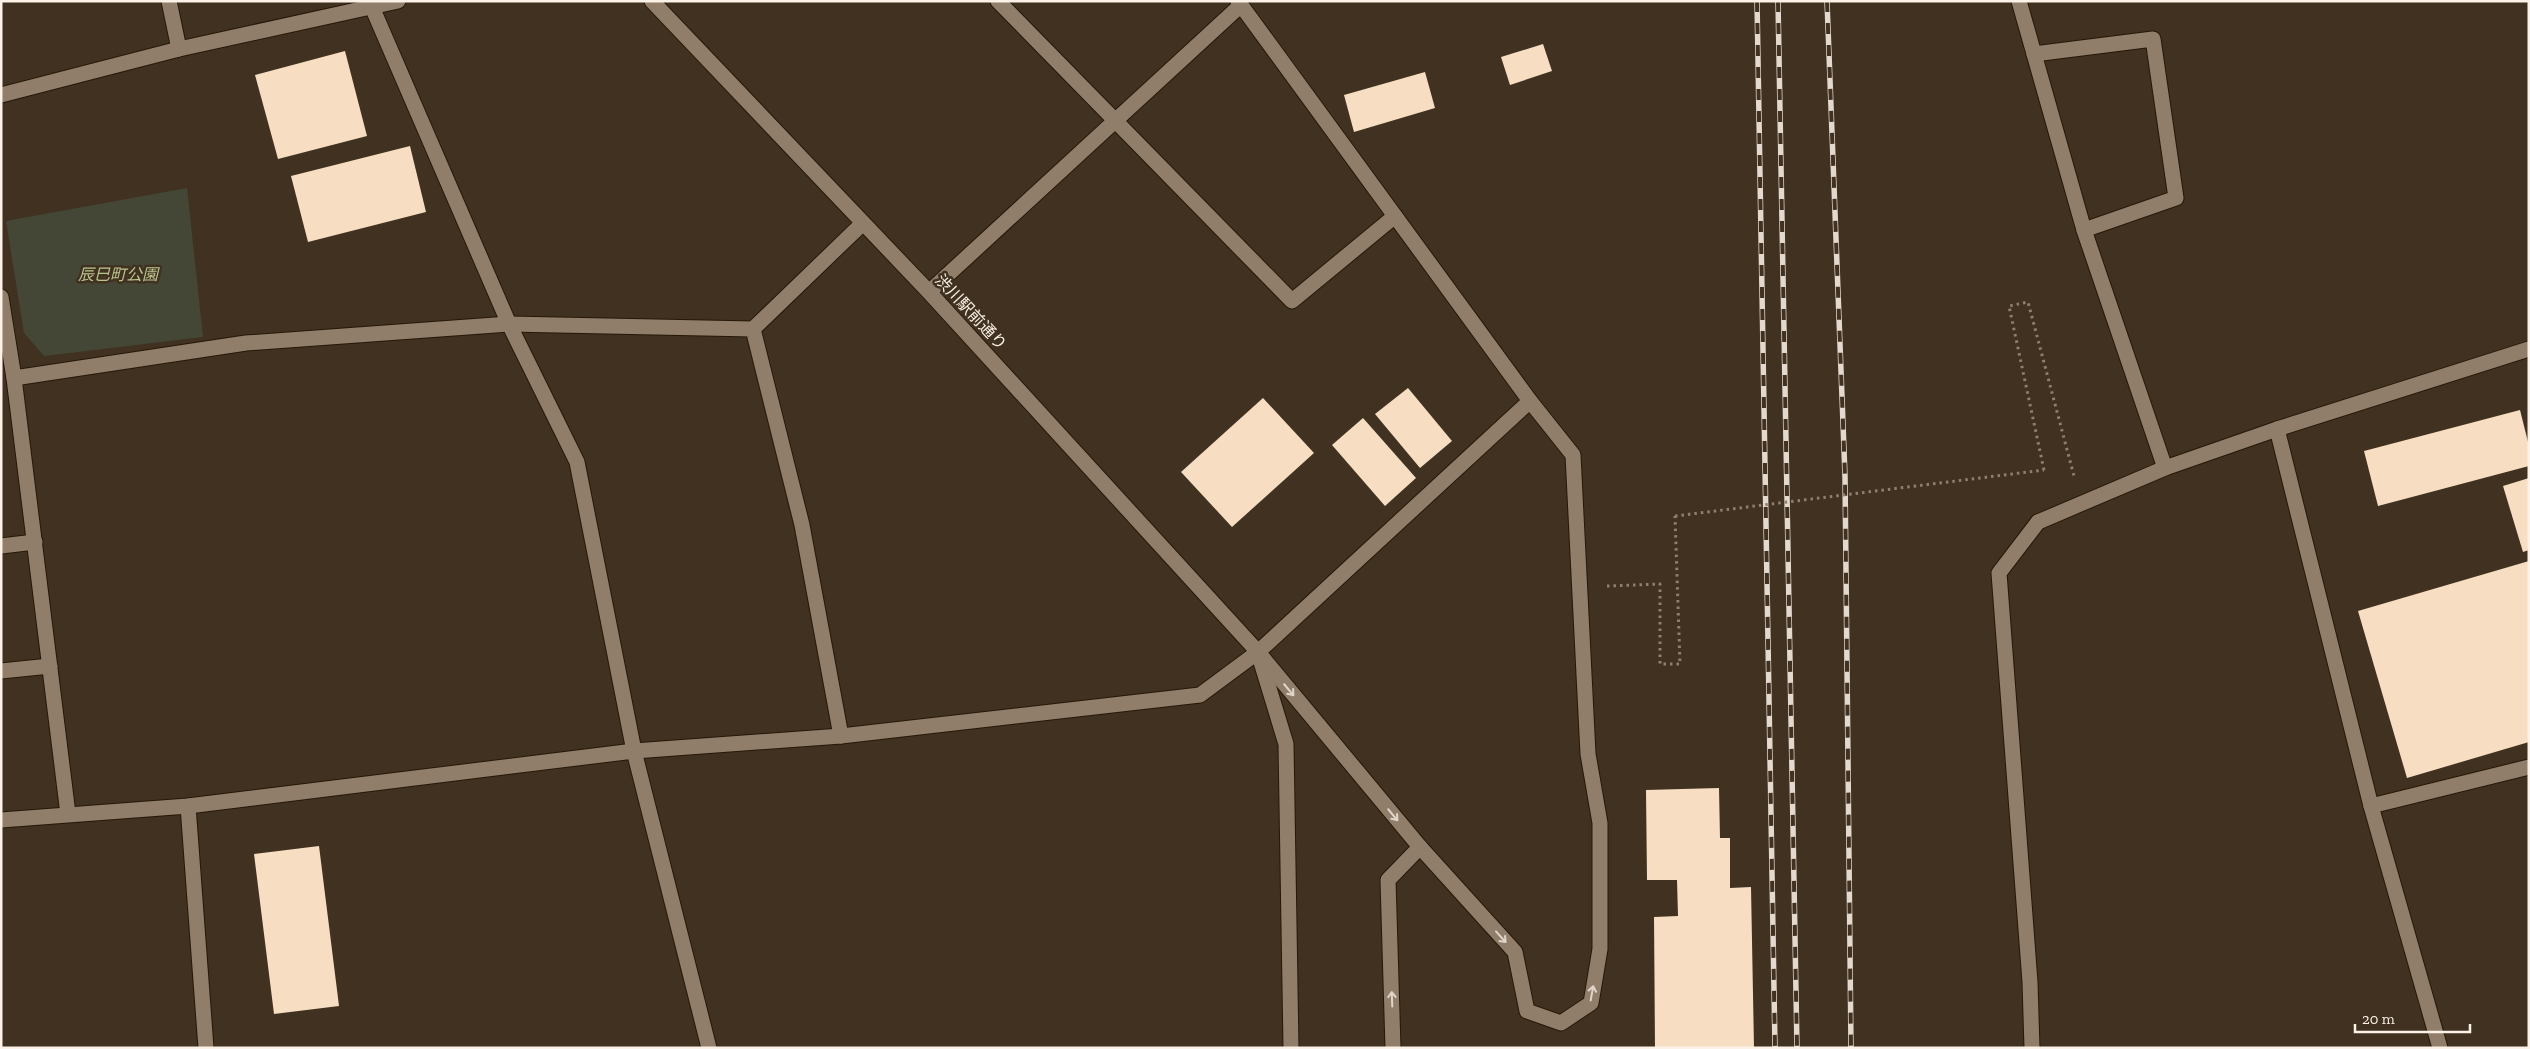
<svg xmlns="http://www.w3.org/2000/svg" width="2530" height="1049" font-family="'Zilla Slab','Noto Sans JP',serif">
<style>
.green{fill:#444736}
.building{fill:#f7dec3}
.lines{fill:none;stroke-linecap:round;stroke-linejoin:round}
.service-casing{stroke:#261808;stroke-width:17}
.minor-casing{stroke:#261808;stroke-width:17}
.tertiary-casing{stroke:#261808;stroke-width:17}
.path{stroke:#8d8072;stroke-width:3;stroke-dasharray:2.5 4;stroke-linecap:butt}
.service{stroke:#907e6b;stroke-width:15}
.minor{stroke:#907e6b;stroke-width:15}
.tertiary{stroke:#907e6b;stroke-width:15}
.rail-casing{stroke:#e4d9ce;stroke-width:5.5}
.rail{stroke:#403120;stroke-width:4;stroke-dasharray:11;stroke-linecap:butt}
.path-bridge{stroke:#8d8072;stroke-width:3;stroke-dasharray:2.5 4;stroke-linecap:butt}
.oneway{stroke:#e1d5c9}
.labels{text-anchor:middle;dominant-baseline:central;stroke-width:5;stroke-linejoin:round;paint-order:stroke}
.park-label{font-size:16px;font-style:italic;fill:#bac58e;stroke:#403120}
.street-label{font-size:16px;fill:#fcf2e8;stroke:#403120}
</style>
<rect width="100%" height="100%" fill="#403120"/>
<path class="green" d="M187 188 203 337 44 356 24 333 6 221Z"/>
<g class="building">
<path d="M1543 44 1552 71 1510 85 1501 57Z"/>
<path d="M345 51 367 136 278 159 255 75Z"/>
<path d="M1425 72 1435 108 1354 132 1344 95Z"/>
<path d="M410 146 426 212 308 242 291 176Z"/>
<path d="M1408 388 1452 441 1420 468 1375 414Z"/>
<path d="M1263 398 1314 453 1232 527 1181 472Z"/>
<path d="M2520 410 2529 446V466L2378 506 2364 451Z"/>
<path d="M1363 418 1416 478 1385 506 1332 445Z"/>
<path d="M2529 478V550L2523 552 2503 486Z"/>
<path d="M2529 561V742L2407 778 2358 611Z"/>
<path d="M1719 788 1720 838H1730V888L1751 887 1754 1048H1655L1654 917 1678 916 1677 880H1647L1646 790Z"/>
<path d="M319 846 339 1006 274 1014 254 854Z"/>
</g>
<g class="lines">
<defs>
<g id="service">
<path d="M2371 806 2529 767"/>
<path d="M2032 1048 2030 982 1999 573 2038 522"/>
</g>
<g id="minor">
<path d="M169 1 179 49"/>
<path d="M998 1 1292 301 1395 216"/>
<path d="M1238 1 1530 401 1573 455 1588 754 1600 823V949L1591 1003 1561 1023 1527 1011 1515 952 1420 847 1258 652"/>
<path d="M2019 1 2084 230 2165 468"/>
<path d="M372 7 509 324 577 462 634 751 709 1048"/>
<path d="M2034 54 2153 39 2176 198 2084 230"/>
<path d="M1 95 179 49 398 1"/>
<path d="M929 292 1241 5"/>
<path d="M753 329 863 223"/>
<path d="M2277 429 2371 806 2440 1048"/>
<path d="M1 546 35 542"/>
<path d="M1 671 50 666"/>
<path d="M188 806 206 1048"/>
<path d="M1 820 188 806 634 751 841 736 1200 695 1258 652 1530 401"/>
<path d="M1393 1048 1388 880 1420 847"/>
</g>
<g id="tertiary">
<path d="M652 1 929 292 1258 652 1286 744 1291 1048"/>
<path d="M1 297 14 378 68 814"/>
<path d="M14 378 246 343 509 324 753 329 802 525 841 736"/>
<path d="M2038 522 2165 468 2277 429 2529 349"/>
</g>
</defs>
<use href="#service" class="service-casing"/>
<use href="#minor" class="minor-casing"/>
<use href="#tertiary" class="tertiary-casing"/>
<g class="path">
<path d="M2044 470 2009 306 2028 302 2074 476"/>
<path d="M1607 586 1660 584V664H1680L1675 516"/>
</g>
<use href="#service" class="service"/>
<use href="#minor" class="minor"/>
<use href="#tertiary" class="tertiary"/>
<defs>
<g id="rail">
<path d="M1757 1 1775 1048"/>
<path d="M1778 1 1797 1048"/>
<path d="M1827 1 1845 476 1851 1048"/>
</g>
</defs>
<use href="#rail" class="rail-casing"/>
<use href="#rail" class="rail"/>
<path class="path-bridge" d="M1675 516 2044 470"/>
</g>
<defs><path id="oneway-shaft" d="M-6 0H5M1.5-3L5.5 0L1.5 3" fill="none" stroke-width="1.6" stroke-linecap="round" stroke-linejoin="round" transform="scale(1.25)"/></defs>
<g class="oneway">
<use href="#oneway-shaft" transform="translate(1289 690) rotate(50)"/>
<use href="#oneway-shaft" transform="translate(1393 815) rotate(50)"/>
<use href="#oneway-shaft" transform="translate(1501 937) rotate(48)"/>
<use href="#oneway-shaft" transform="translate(1592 993) rotate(-80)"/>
<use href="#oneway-shaft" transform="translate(1392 999) rotate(-92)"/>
</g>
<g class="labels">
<g class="park-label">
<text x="118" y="274">辰巳町公園</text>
</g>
<g class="street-label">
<text transform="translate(971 312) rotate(47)">渋川駅前通り</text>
</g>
</g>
<rect width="2530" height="1049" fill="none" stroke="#fcf2e8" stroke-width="5"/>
<path d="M2355 1024v8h115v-8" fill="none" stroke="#fcf2e8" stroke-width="2.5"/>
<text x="2362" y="1024" font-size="15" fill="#fcf2e8" stroke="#403120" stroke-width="4" paint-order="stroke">20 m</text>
</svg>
